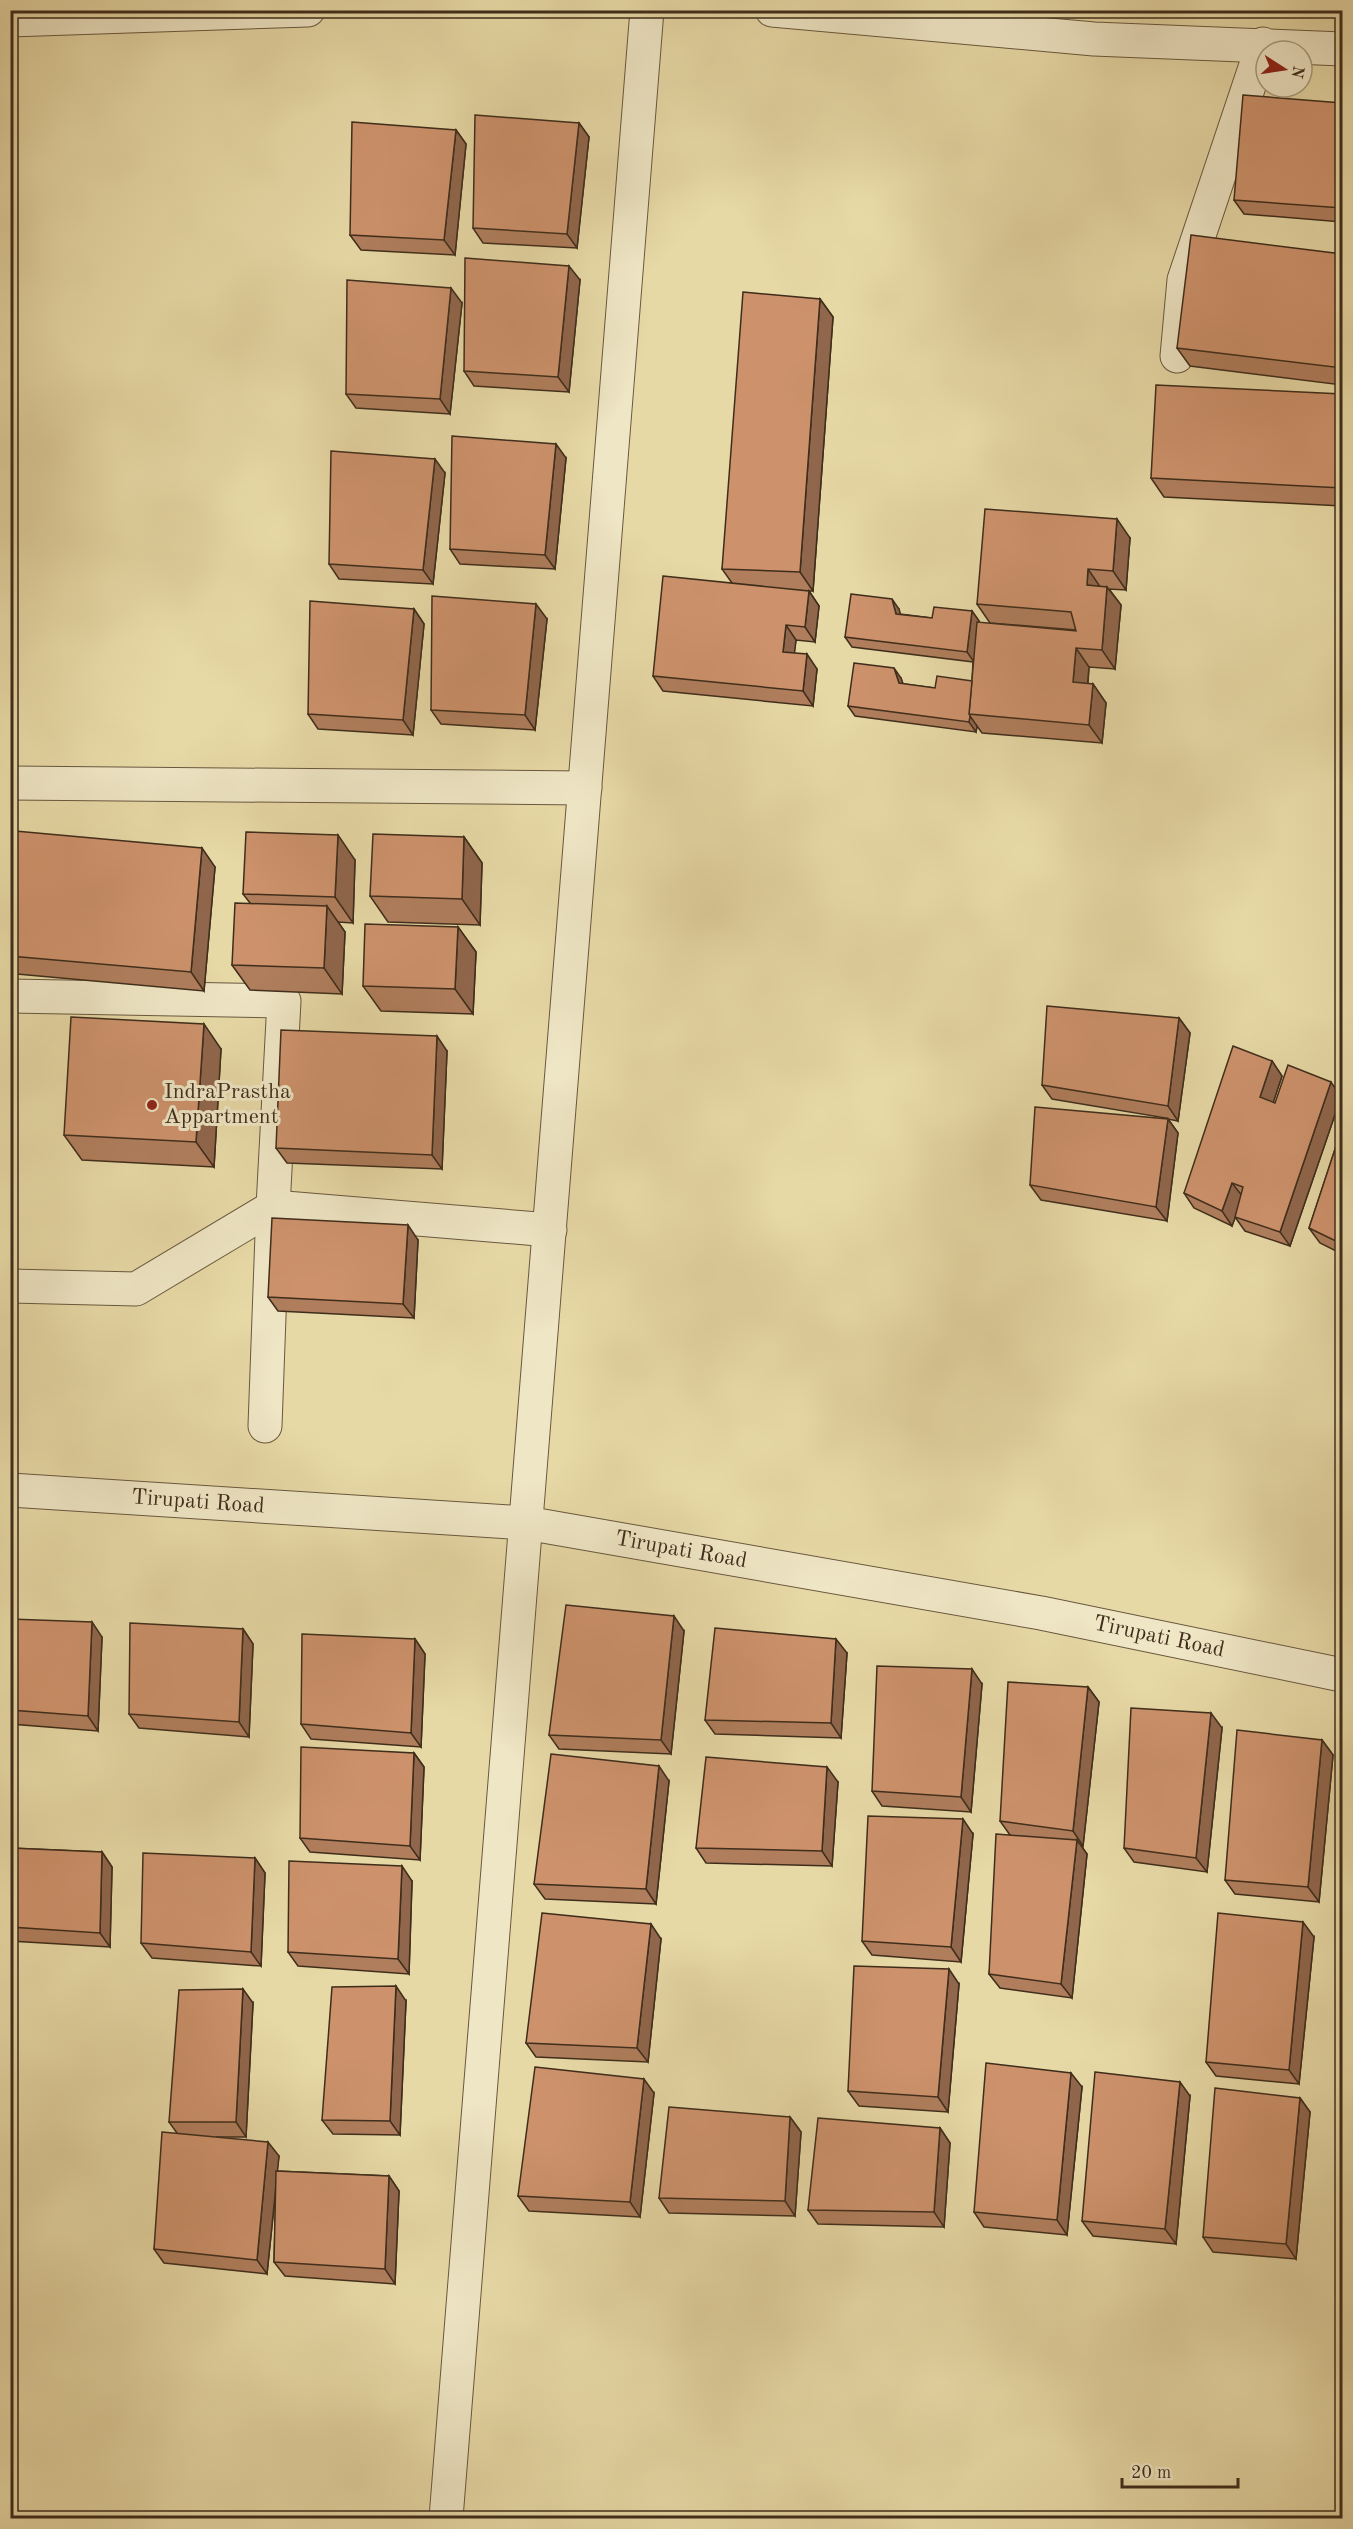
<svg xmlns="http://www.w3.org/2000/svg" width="1353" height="2529" font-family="'Old Standard TT',serif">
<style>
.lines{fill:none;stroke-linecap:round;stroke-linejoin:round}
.minor-casing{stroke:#69583e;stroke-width:35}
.minor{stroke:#efe6c5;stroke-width:33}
.wall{fill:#b07e5d;stroke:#3f2d1b;stroke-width:1.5}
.shaded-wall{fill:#90664c;stroke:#3f2d1b;stroke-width:1.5}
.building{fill:#cd926c;stroke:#3f2d1b;stroke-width:1.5}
.poi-dot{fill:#8f2418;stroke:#efe6c5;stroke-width:2}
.labels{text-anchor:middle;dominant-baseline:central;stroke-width:6;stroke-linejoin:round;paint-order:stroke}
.poi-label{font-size:22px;fill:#3f2d1b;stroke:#efe6c5;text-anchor:start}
.street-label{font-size:22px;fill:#3f2d1b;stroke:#efe6c5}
</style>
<rect width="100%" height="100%" fill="#e7d9a6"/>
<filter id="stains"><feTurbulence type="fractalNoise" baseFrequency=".00333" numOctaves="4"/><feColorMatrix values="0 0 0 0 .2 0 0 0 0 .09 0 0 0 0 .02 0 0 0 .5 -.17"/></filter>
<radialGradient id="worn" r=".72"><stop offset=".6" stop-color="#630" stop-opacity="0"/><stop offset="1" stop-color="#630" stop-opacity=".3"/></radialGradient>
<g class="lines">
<defs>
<g id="minor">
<path d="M772 10 1094 39 1342 49"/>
<path d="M10 20 308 10"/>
<path d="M1177 356 1184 280 1263 44"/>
<path d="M10 783 585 788"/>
<path d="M10 996 284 1001 273 1207 265 1426"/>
<path d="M10 1286 136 1289 273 1207 550 1230"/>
<path d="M10 1490 526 1523 1041 1613 1342 1675"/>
<path d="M446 2518 647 10"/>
</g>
</defs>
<use href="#minor" class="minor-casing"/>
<use href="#minor" class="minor"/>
</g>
<g class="wall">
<path d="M1342 103V222L1244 214 1234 200Z"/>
<path d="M579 123 589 137 577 248 483 243 473 228Z"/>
<path d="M456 130 466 144 455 255 361 250 350 235Z"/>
<path d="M1342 254V385L1190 366 1177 348Z"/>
<path d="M580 280 569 392 474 386 464 371Z"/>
<path d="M820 299 833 317 813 591H807H809L819 606 815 642 796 640 794 653 817 669 813 706 663 691 653 676 732 583 722 569Z"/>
<path d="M462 303 450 414 356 408 346 394Z"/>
<path d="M1342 394V506L1164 497 1151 478Z"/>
<path d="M566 458 555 569 460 564 450 549Z"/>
<path d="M445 473 433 584 339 579 329 564Z"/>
<path d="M1130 538 1126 590 1109 589 1121 605 1115 669 1089 667 1088 684H1093L1106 703 1102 743 982 733 977 726 976 732 855 716 848 706 901 678 903 684 935 688 972 681 973 662 852 647 845 637 899 609 900 614 932 618 972 611 979 621V623L1076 631V630L990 623 977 604Z"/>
<path d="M414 609 424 624 413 735 318 729 308 714Z"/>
<path d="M547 619 535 730 441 724 431 710Z"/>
<path d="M464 837 482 863 480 925 388 922 370 896Z"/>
<path d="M355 860 353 923 338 922 345 932 342 994 250 990 232 965 250 903 243 894Z"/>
<path d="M215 867 204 991 17 974 10 965V884Z"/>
<path d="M458 927 476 952 473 1014 381 1011 363 986Z"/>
<path d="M1179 1018 1190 1033 1178 1121 1168 1119 1178 1133 1167 1221 1041 1200 1030 1185 1166 1118 1052 1099 1042 1085Z"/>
<path d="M221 1049 214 1167 82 1160 64 1135Z"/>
<path d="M447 1051 442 1169 287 1163 276 1148Z"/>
<path d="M1272 1061 1282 1076 1273 1102 1275 1103 1341 1097 1290 1246 1245 1231 1235 1217 1232 1226 1194 1208 1184 1193Z"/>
<path d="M1342 1128V1254L1320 1243 1309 1228Z"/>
<path d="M418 1240 414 1318 278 1311 268 1297Z"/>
<path d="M10 1619 102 1637 98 1731 10 1724Z"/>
<path d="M243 1629 253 1644 249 1737 139 1728 129 1714Z"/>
<path d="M684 1631 671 1754 559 1749 549 1735Z"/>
<path d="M415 1639 425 1654 421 1747 311 1739 301 1724Z"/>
<path d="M847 1653 841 1738 715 1734 705 1720Z"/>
<path d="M982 1684 971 1812 882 1806 872 1791Z"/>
<path d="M1088 1687 1099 1702 1083 1846H1081L1087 1854 1072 1998 1000 1988 989 1974 1010 1835 1000 1821Z"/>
<path d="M1222 1728 1207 1872 1134 1862 1124 1848Z"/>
<path d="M1322 1740 1333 1755 1319 1902 1235 1894 1225 1880Z"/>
<path d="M414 1753 424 1767 420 1860 310 1852 300 1838Z"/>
<path d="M669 1781 656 1904 545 1899 534 1884Z"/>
<path d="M838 1782 832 1866 706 1863 696 1848Z"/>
<path d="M973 1834 961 1962 872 1955 862 1941Z"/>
<path d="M10 1848 102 1852 112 1867 110 1947 10 1941Z"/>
<path d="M255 1858 265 1873 261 1966 152 1958 141 1943Z"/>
<path d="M412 1881 409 1974 298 1966 288 1952Z"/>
<path d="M1314 1937 1299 2084 1216 2076 1206 2062Z"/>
<path d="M661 1939 648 2062 536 2057 526 2043Z"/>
<path d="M959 1984 948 2112 859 2106 848 2091Z"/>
<path d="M1342 1991V2057L1336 2048Z"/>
<path d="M406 2001 400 2135 333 2134 322 2120Z"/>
<path d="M253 2003 246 2137H216L279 2156 277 2171 389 2176 399 2191 395 2284 285 2276 274 2262 276 2188 267 2274 164 2263 154 2249 177 2133 169 2122Z"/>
<path d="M1082 2087 1067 2235 984 2227 974 2212Z"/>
<path d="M654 2093 640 2217 529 2211 518 2196Z"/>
<path d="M1190 2096 1176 2244 1093 2236 1082 2221Z"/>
<path d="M1300 2098 1310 2112 1296 2259 1213 2252 1203 2237Z"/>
<path d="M790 2117 801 2132 795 2216 669 2213 659 2198Z"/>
<path d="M940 2128 950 2143 944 2227 818 2224 808 2210Z"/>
</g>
<g class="shaded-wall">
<path d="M579 123 589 137 577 248 567 234Z"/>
<path d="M456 130 466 144 455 255 444 240Z"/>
<path d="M569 266 580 280 569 392 558 377Z"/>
<path d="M451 288 462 303 450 414 440 399Z"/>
<path d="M820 299 833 317 813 591 800 572Z"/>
<path d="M556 444 566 458 555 569 545 555Z"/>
<path d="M435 459 445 473 433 584 423 570Z"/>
<path d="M1117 519 1130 538 1126 590 1113 571Z"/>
<path d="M1088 569 1101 588 1087 585Z"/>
<path d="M1107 587 1121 605 1115 669 1102 650Z"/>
<path d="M809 591 819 606 815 642 805 627Z"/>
<path d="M892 599 899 609 903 624 896 614Z"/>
<path d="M536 604 547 619 535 730 525 715Z"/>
<path d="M414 609 424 624 413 735 403 720Z"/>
<path d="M972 611 979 621 974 662 967 652Z"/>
<path d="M786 625 796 640 793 666 783 652Z"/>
<path d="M1076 648 1089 667 1086 701 1073 682Z"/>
<path d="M807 654 817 669 813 706 803 691Z"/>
<path d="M894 668 901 678 906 693 899 683Z"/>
<path d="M1093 684 1106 703 1102 743 1089 725Z"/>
<path d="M970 716 977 726 976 732 969 722Z"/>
<path d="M338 835 355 860 353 923 335 897Z"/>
<path d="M464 837 482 863 480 925 462 899Z"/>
<path d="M202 848 215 867 204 991 191 972Z"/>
<path d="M327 906 345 932 342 994 324 968Z"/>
<path d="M458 927 476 952 473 1014 455 989Z"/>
<path d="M1179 1018 1190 1033 1178 1121 1168 1106Z"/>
<path d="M204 1024 221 1049 214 1167 196 1142Z"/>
<path d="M437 1036 447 1051 442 1169 432 1155Z"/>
<path d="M1272 1061 1282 1076 1270 1112 1260 1097Z"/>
<path d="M1331 1082 1341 1097 1290 1246 1280 1232Z"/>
<path d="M1168 1119 1178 1133 1167 1221 1156 1207Z"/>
<path d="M1232 1183 1243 1197 1232 1226 1222 1211Z"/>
<path d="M408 1225 418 1240 414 1318 403 1304Z"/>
<path d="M674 1616 684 1631 671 1754 661 1740Z"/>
<path d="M92 1622 102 1637 98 1731 88 1716Z"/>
<path d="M243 1629 253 1644 249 1737 239 1722Z"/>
<path d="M415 1639 425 1654 421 1747 411 1733Z"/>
<path d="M836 1639 847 1653 841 1738 831 1723Z"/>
<path d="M972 1669 982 1684 971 1812 961 1797Z"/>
<path d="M1088 1687 1099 1702 1083 1846 1073 1831Z"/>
<path d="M1211 1713 1222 1728 1207 1872 1196 1858Z"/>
<path d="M1322 1740 1333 1755 1319 1902 1308 1887Z"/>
<path d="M414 1753 424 1767 420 1860 410 1846Z"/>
<path d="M659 1766 669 1781 656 1904 646 1889Z"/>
<path d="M827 1767 838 1782 832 1866 822 1851Z"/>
<path d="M963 1819 973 1834 961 1962 951 1947Z"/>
<path d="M1077 1840 1087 1854 1072 1998 1061 1984Z"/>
<path d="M102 1852 112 1867 110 1947 100 1933Z"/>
<path d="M255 1858 265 1873 261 1966 251 1952Z"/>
<path d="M402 1866 412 1881 409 1974 398 1959Z"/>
<path d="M1303 1922 1314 1937 1299 2084 1289 2070Z"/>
<path d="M651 1924 661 1939 648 2062 637 2048Z"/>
<path d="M949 1969 959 1984 948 2112 938 2097Z"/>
<path d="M396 1986 406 2001 400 2135 390 2121Z"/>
<path d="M243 1989 253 2003 246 2137 236 2122Z"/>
<path d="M1071 2073 1082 2087 1067 2235 1057 2220Z"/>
<path d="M644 2079 654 2093 640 2217 630 2202Z"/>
<path d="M1180 2082 1190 2096 1176 2244 1165 2229Z"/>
<path d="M1300 2098 1310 2112 1296 2259 1286 2244Z"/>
<path d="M790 2117 801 2132 795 2216 785 2201Z"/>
<path d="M940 2128 950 2143 944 2227 934 2212Z"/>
<path d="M268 2142 279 2156 267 2274 257 2260Z"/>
<path d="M389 2176 399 2191 395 2284 385 2269Z"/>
</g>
<g class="building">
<path d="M1243 95 1342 103V208L1234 200Z"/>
<path d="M475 115 579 123 567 234 473 228Z"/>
<path d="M352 122 456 130 444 240 350 235Z"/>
<path d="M1191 235 1342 254V368L1177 348Z"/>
<path d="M465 258 569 266 558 377 464 371Z"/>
<path d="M347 280 451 288 440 399 346 394Z"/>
<path d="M743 292 820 299 800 572 722 569Z"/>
<path d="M1156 385 1342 394V488L1151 478Z"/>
<path d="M452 436 556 444 545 555 450 549Z"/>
<path d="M331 451 435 459 423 570 329 564Z"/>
<path d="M985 509 1117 519 1113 571 1088 569 1087 585 1107 587 1102 650 1076 648 1073 682 1093 684 1089 725 969 714 977 622 1076 631 1071 612 977 604Z"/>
<path d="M663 576 809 591 805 627 786 625 783 652 807 654 803 691 653 676Z"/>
<path d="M851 594 892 599 896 614 932 618 934 607 972 611 967 652 845 637Z"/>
<path d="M432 596 536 604 525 715 431 710Z"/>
<path d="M310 601 414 609 403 720 308 714Z"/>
<path d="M854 663 894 668 899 683 935 688 937 676 972 681 969 714 970 716 969 722 848 706Z"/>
<path d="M15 831 202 848 191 972 10 956V884Z"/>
<path d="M246 832 338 835 335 897 243 894Z"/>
<path d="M373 834 464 837 462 899 370 896Z"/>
<path d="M235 903 327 906 324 968 232 965Z"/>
<path d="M365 924 458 927 455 989 363 986Z"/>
<path d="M1047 1006 1179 1018 1168 1106 1042 1085Z"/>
<path d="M71 1017 204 1024 196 1142 64 1135Z"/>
<path d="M281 1030 437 1036 432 1155 276 1148Z"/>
<path d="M1233 1046 1272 1061 1260 1097 1275 1103 1288 1065 1331 1082 1280 1232 1235 1217 1243 1187 1232 1183 1222 1211 1184 1193Z"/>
<path d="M1035 1107 1168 1119 1156 1207 1030 1185Z"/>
<path d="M1342 1128V1244L1309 1228Z"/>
<path d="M272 1218 408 1225 403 1304 268 1297Z"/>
<path d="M566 1605 674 1616 661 1740 549 1735Z"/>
<path d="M10 1619 92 1622 88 1716 10 1710Z"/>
<path d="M130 1623 243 1629 239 1722 129 1714Z"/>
<path d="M715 1628 836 1639 831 1723 705 1720Z"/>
<path d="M302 1634 415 1639 411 1733 301 1724Z"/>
<path d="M877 1666 972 1669 961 1797 872 1791Z"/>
<path d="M1008 1682 1088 1687 1073 1831 1000 1821Z"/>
<path d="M1131 1708 1211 1713 1196 1858 1124 1848Z"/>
<path d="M1237 1730 1322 1740 1308 1887 1225 1880Z"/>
<path d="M301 1747 414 1753 410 1846 300 1838Z"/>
<path d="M551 1754 659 1766 646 1889 534 1884Z"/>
<path d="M706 1757 827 1767 822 1851 696 1848Z"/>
<path d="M868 1816 963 1819 951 1947 862 1941Z"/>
<path d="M996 1834 1077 1840 1061 1984 989 1974Z"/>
<path d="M10 1848 102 1852 100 1933 10 1927Z"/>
<path d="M143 1853 255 1858 251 1952 141 1943Z"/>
<path d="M289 1861 402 1866 398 1959 288 1952Z"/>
<path d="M542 1913 651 1924 637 2048 526 2043Z"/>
<path d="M1218 1913 1303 1922 1289 2070 1206 2062Z"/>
<path d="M854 1966 949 1969 938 2097 848 2091Z"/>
<path d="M396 1986 390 2121 322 2120 332 1987Z"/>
<path d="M243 1989 236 2122H169L179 1990Z"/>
<path d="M1342 1991V2049L1336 2048Z"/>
<path d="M986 2063 1071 2073 1057 2220 974 2212Z"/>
<path d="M535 2067 644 2079 630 2202 518 2196Z"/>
<path d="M1095 2072 1180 2082 1165 2229 1082 2221Z"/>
<path d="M1215 2088 1300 2098 1286 2244 1203 2237Z"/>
<path d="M669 2107 790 2117 785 2201 659 2198Z"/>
<path d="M818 2118 940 2128 934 2212 808 2210Z"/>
<path d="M162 2132 268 2142 257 2260 154 2249Z"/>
<path d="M276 2171 389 2176 385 2269 274 2262Z"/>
</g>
<circle class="poi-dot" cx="152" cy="1105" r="6"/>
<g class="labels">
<g class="poi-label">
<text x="164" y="1092">IndraPrastha<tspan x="164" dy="25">Appartment</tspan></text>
</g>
<g class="street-label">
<text transform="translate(198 1502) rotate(4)">Tirupati Road</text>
<text transform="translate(681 1550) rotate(10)">Tirupati Road</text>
<text transform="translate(1159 1637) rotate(12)">Tirupati Road</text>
</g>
</g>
<rect width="1353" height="2529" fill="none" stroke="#e7d9a6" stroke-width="36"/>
<rect x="12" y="12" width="1329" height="2505" fill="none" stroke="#3f2d1b" stroke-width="3"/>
<rect x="18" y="18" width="1317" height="2493" fill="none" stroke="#3f2d1b" stroke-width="1.5"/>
<g transform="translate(1284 69) rotate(102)"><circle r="28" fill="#efe6c5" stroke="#a99c81" stroke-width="1.5"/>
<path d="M0-4.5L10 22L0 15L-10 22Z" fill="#8f2418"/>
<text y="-9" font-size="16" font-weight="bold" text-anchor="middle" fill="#3f2d1b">N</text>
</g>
<path d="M1122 2478v9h116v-9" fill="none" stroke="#3f2d1b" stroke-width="3"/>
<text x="1131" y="2478" font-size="18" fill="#3f2d1b" stroke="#efe6c5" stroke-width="4.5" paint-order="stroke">20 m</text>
<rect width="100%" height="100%" filter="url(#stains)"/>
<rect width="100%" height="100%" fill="url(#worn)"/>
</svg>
